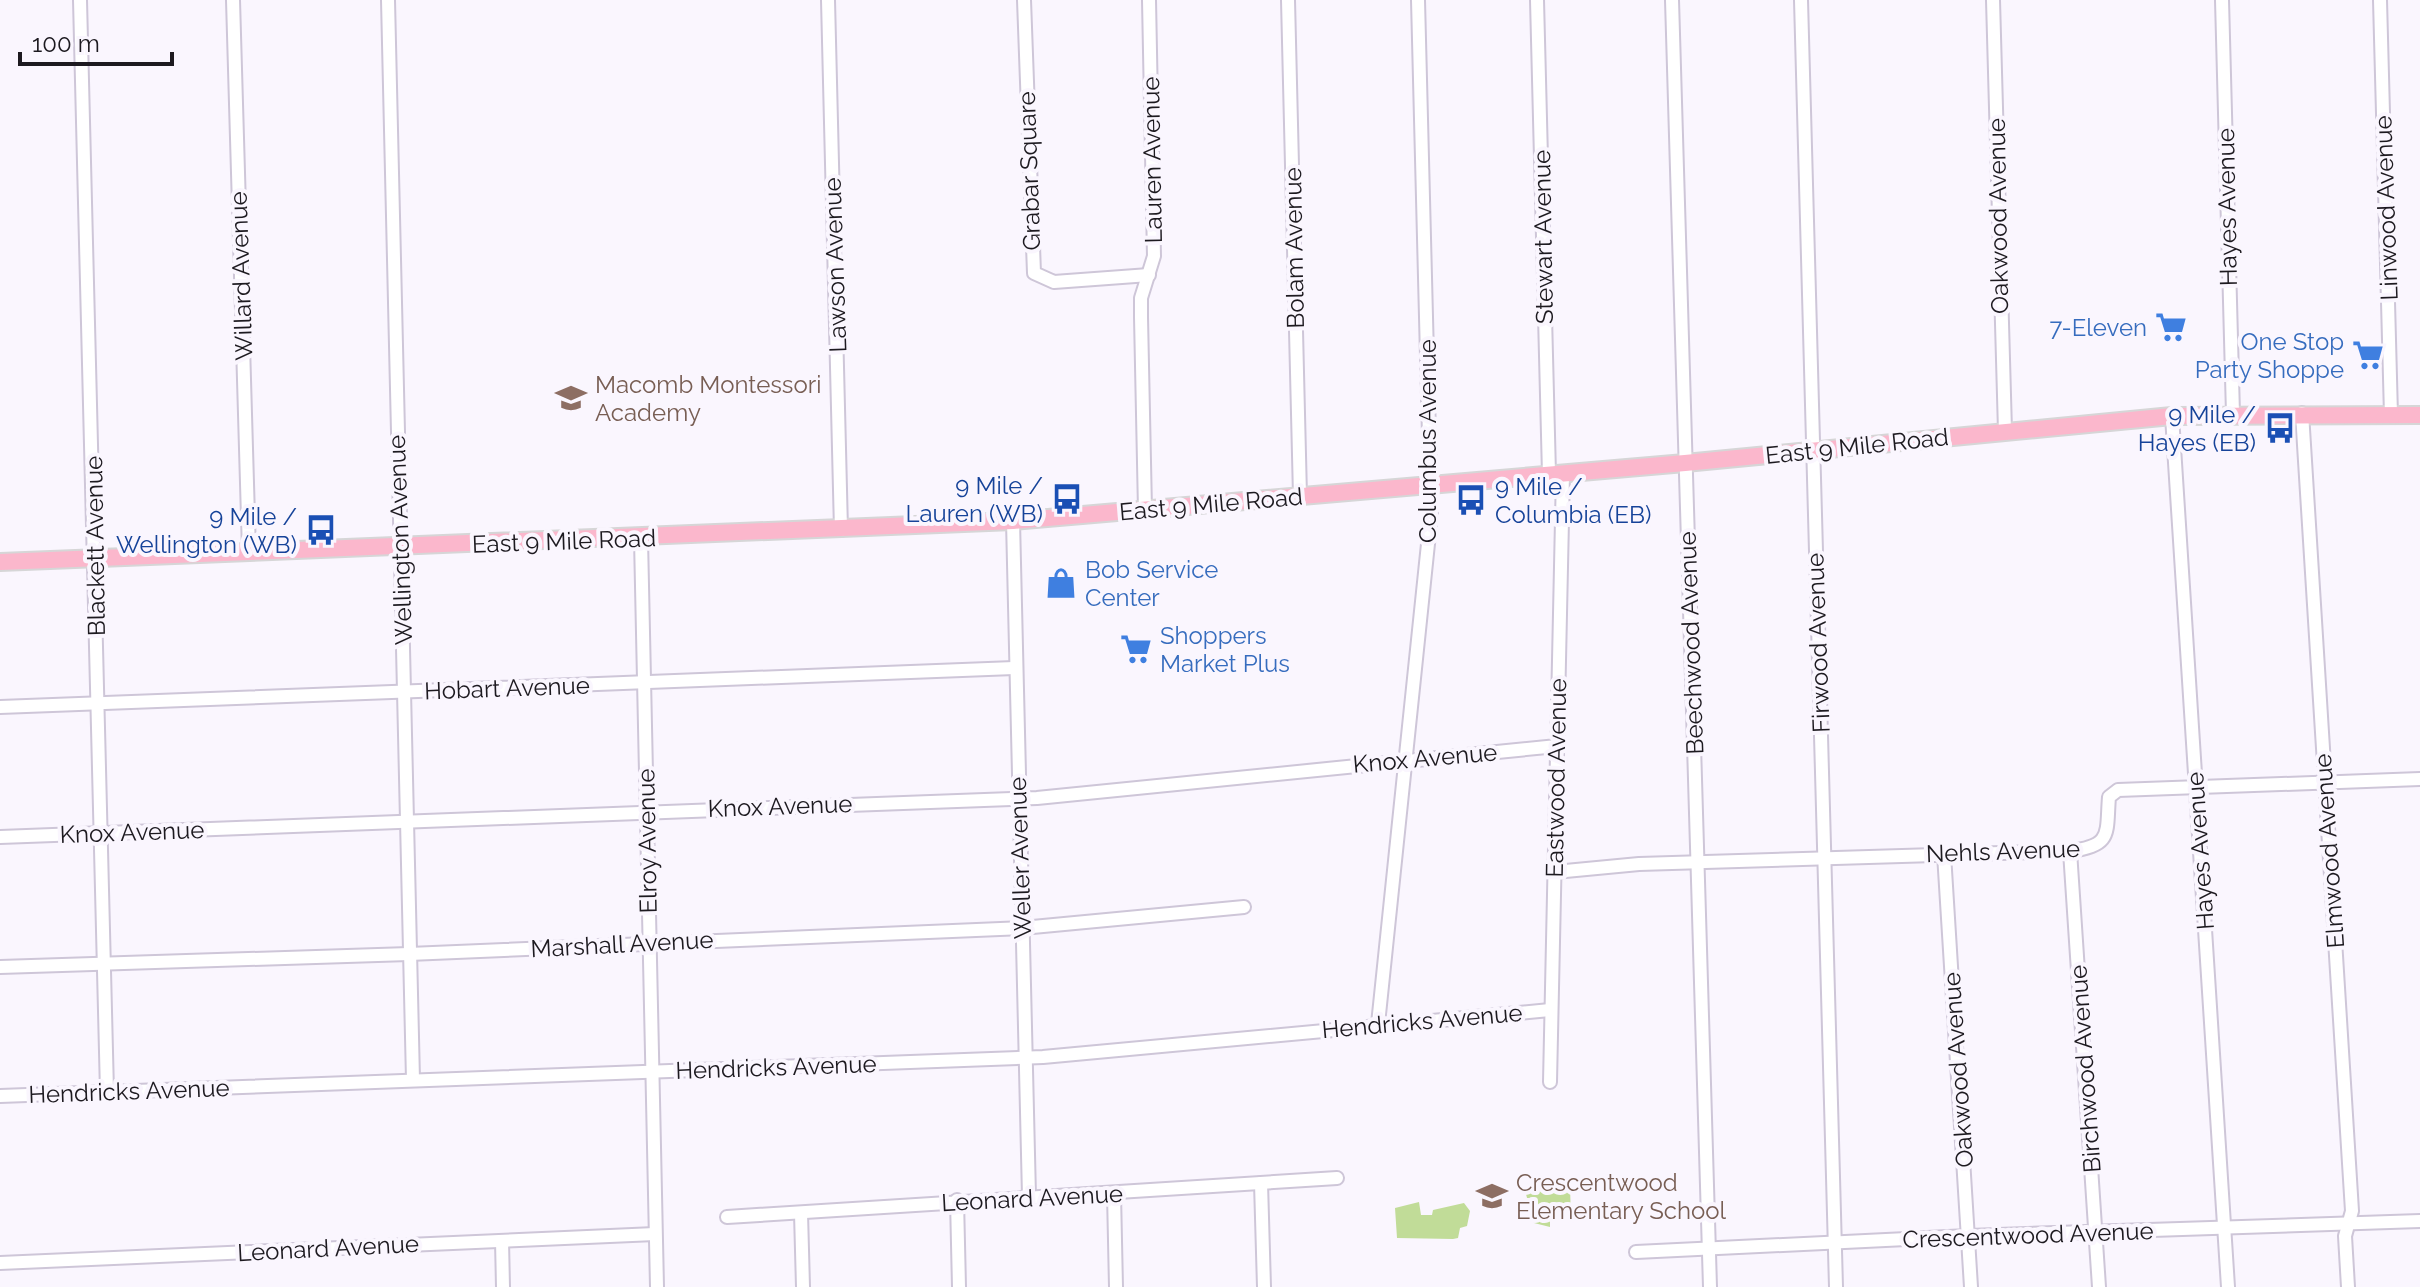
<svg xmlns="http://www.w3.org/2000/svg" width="2420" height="1287" font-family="Raleway,sans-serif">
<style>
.green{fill:#c1dc98}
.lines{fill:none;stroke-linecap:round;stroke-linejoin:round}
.minor-casing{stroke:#cec6d8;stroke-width:16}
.major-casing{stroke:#d6d6d7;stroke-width:20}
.minor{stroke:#fff;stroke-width:12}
.major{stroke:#fbb7cc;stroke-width:16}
.labels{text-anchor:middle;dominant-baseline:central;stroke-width:8;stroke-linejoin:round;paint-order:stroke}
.street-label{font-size:24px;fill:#1d1a20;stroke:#faf6fe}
.shop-label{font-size:24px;fill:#366cbe;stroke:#faf6fe;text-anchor:end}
.education-label{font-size:24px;fill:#785e54;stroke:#faf6fe;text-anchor:start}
.transit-label{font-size:24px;fill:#164399;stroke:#faf6fe;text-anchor:end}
</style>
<rect width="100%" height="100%" fill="#faf6fe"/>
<g class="green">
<path d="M1570 1186 1571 1220 1550 1221V1227L1534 1223 1524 1187Z"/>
<path d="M1419 1202 1421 1215H1432L1433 1210 1464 1203 1470 1211 1467 1226 1460 1228 1458 1238 1453 1239 1397 1238 1395 1208Z"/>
</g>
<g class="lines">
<defs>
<g id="minor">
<path d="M80 0 107 1092"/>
<path d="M233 0 249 552"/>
<path d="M388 0 413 1080"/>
<path d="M828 0 841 530"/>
<path d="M1024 0 1034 273 1054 282 1149 275"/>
<path d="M1288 0 1300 496"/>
<path d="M1537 0 1549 474"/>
<path d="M1672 0 1710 1287"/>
<path d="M1801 0 1836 1287"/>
<path d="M1993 0 2005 431"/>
<path d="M2222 0 2233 414"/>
<path d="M2380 0 2391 415"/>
<path d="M2302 413 2352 1211 2345 1236 2348 1287"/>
<path d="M2172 416 2228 1287"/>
<path d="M1145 510 1141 317V298L1154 256 1149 0"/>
<path d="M1013 521 1029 1196"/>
<path d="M641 539 657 1287"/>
<path d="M0 707 1014 668"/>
<path d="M0 837 1037 798 1557 746"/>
<path d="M2070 851 2099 1287"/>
<path d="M1944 854 1971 1287"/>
<path d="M1555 872 1639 864 2070 851C2113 846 2106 833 2109 797L2118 790 2420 779"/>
<path d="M0 967 409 954 1022 928 1244 907"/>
<path d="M1378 1024 1431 515 1418 0"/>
<path d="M1550 1082 1563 473"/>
<path d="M0 1096 1043 1057 1550 1010"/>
<path d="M1261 1183 1264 1287"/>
<path d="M1114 1194 1116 1287"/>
<path d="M957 1200 959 1287"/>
<path d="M801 1213 803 1287"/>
<path d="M727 1217 1337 1178"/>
<path d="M502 1241 503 1287"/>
<path d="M1636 1252 1968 1236 2420 1221"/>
<path d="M0 1263 655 1234"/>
</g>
<path id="major" d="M0 562 1013 521 1685 463 2172 416 2420 415"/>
</defs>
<use href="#minor" class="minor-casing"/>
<use href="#major" class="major-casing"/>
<use href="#minor" class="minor"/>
<use href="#major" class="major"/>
</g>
<defs>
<symbol id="supermarket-bare" viewBox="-9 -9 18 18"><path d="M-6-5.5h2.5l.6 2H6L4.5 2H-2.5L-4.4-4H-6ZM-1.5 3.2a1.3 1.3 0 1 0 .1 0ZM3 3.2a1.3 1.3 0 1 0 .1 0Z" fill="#3f7fe0" stroke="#faf6fe" stroke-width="2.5" paint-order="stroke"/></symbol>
<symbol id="school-bare" viewBox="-9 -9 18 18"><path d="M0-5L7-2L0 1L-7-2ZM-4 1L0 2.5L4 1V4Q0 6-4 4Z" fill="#8d6e63" stroke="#faf6fe" stroke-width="2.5" paint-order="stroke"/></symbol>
<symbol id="bus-bare" viewBox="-9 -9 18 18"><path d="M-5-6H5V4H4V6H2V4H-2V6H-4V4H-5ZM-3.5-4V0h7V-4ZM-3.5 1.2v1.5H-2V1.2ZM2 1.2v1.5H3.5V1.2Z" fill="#1a4fb4" stroke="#faf6fe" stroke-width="2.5" paint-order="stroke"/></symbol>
<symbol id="shop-bare" viewBox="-9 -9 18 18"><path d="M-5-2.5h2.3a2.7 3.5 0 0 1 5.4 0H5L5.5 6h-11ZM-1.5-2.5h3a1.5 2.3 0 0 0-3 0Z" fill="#3f7fe0" stroke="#faf6fe" stroke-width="2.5" paint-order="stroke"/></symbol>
</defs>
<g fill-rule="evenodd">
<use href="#supermarket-bare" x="2149" y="305" width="44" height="44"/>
<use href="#supermarket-bare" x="2346" y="333" width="44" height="44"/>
<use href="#school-bare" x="549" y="376" width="44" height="44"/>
<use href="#bus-bare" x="2258" y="406" width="44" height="44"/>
<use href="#bus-bare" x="1045" y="477" width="44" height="44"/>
<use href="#bus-bare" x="1449" y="478" width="44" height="44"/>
<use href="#bus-bare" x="299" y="508" width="44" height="44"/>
<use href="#shop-bare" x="1039" y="561" width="44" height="44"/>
<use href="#supermarket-bare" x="1114" y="627" width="44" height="44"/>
<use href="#school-bare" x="1470" y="1174" width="44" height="44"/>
</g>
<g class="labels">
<g class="street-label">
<text transform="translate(1152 160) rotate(-91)">Lauren Avenue</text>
<text transform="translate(1029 171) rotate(-92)">Grabar Square</text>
<text transform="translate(2227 207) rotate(-91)">Hayes Avenue</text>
<text transform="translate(2386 208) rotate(-92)">Linwood Avenue</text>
<text transform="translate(1998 216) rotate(-91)">Oakwood Avenue</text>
<text transform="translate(1543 237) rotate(-91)">Stewart Avenue</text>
<text transform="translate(1294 248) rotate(-91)">Bolam Avenue</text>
<text transform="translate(835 265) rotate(-92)">Lawson Avenue</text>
<text transform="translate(241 276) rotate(-92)">Willard Avenue</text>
<text transform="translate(1427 441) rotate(-90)">Columbus Avenue</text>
<text transform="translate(1857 446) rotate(-6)">East 9 Mile Road</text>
<text transform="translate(1211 504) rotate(-5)">East 9 Mile Road</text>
<text transform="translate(400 540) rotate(-92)">Wellington Avenue</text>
<text transform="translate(564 541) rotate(-2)">East 9 Mile Road</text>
<text transform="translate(95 546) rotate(-91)">Blackett Avenue</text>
<text transform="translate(1691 643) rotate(-92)">Beechwood Avenue</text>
<text transform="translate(1818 643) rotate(-92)">Firwood Avenue</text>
<text transform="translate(507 688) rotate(-2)">Hobart Avenue</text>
<text transform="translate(1425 758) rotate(-5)">Knox Avenue</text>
<text transform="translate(1556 778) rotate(-89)">Eastwood Avenue</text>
<text transform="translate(780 806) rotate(-2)">Knox Avenue</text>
<text transform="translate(132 832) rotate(-2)">Knox Avenue</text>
<text transform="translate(647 841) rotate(-91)">Elroy Avenue</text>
<text transform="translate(2003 851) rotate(-2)">Nehls Avenue</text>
<text transform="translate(2200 851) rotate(-94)">Hayes Avenue</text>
<text transform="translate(2329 851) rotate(-94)">Elmwood Avenue</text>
<text transform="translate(1020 858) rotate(-92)">Weller Avenue</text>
<text transform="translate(622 944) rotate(-3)">Marshall Avenue</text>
<text transform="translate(1422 1021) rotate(-5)">Hendricks Avenue</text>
<text transform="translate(776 1067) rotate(-2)">Hendricks Avenue</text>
<text transform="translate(2085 1069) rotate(-94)">Birchwood Avenue</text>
<text transform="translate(1958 1070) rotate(-94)">Oakwood Avenue</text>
<text transform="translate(129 1091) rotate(-2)">Hendricks Avenue</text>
<text transform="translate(1032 1198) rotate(-3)">Leonard Avenue</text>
<text transform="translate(2028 1235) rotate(-2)">Crescentwood Avenue</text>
<text transform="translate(328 1248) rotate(-3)">Leonard Avenue</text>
</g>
<g class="shop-label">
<text x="2147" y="327">7-Eleven</text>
<text x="2344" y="341">One Stop<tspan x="2344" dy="28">Party Shoppe</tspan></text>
<text x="1085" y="569" text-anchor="start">Bob Service<tspan x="1085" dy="28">Center</tspan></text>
<text x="1160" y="635" text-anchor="start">Shoppers<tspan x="1160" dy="28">Market Plus</tspan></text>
</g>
<g class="education-label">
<text x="595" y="384">Macomb Montessori<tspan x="595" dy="28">Academy</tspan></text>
<text x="1516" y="1182">Crescentwood<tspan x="1516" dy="28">Elementary School</tspan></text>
</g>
<g class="transit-label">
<text x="2256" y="414">9 Mile /<tspan x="2256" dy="28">Hayes (EB)</tspan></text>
<text x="1043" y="485">9 Mile /<tspan x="1043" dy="28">Lauren (WB)</tspan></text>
<text x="1495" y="486" text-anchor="start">9 Mile /<tspan x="1495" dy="28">Columbia (EB)</tspan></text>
<text x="297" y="516">9 Mile /<tspan x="297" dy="28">Wellington (WB)</tspan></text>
</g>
</g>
<path d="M20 52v12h152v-12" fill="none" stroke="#1d1a20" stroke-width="4"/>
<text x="32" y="52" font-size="24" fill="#1d1a20" stroke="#faf6fe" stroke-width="6" paint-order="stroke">100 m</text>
</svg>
